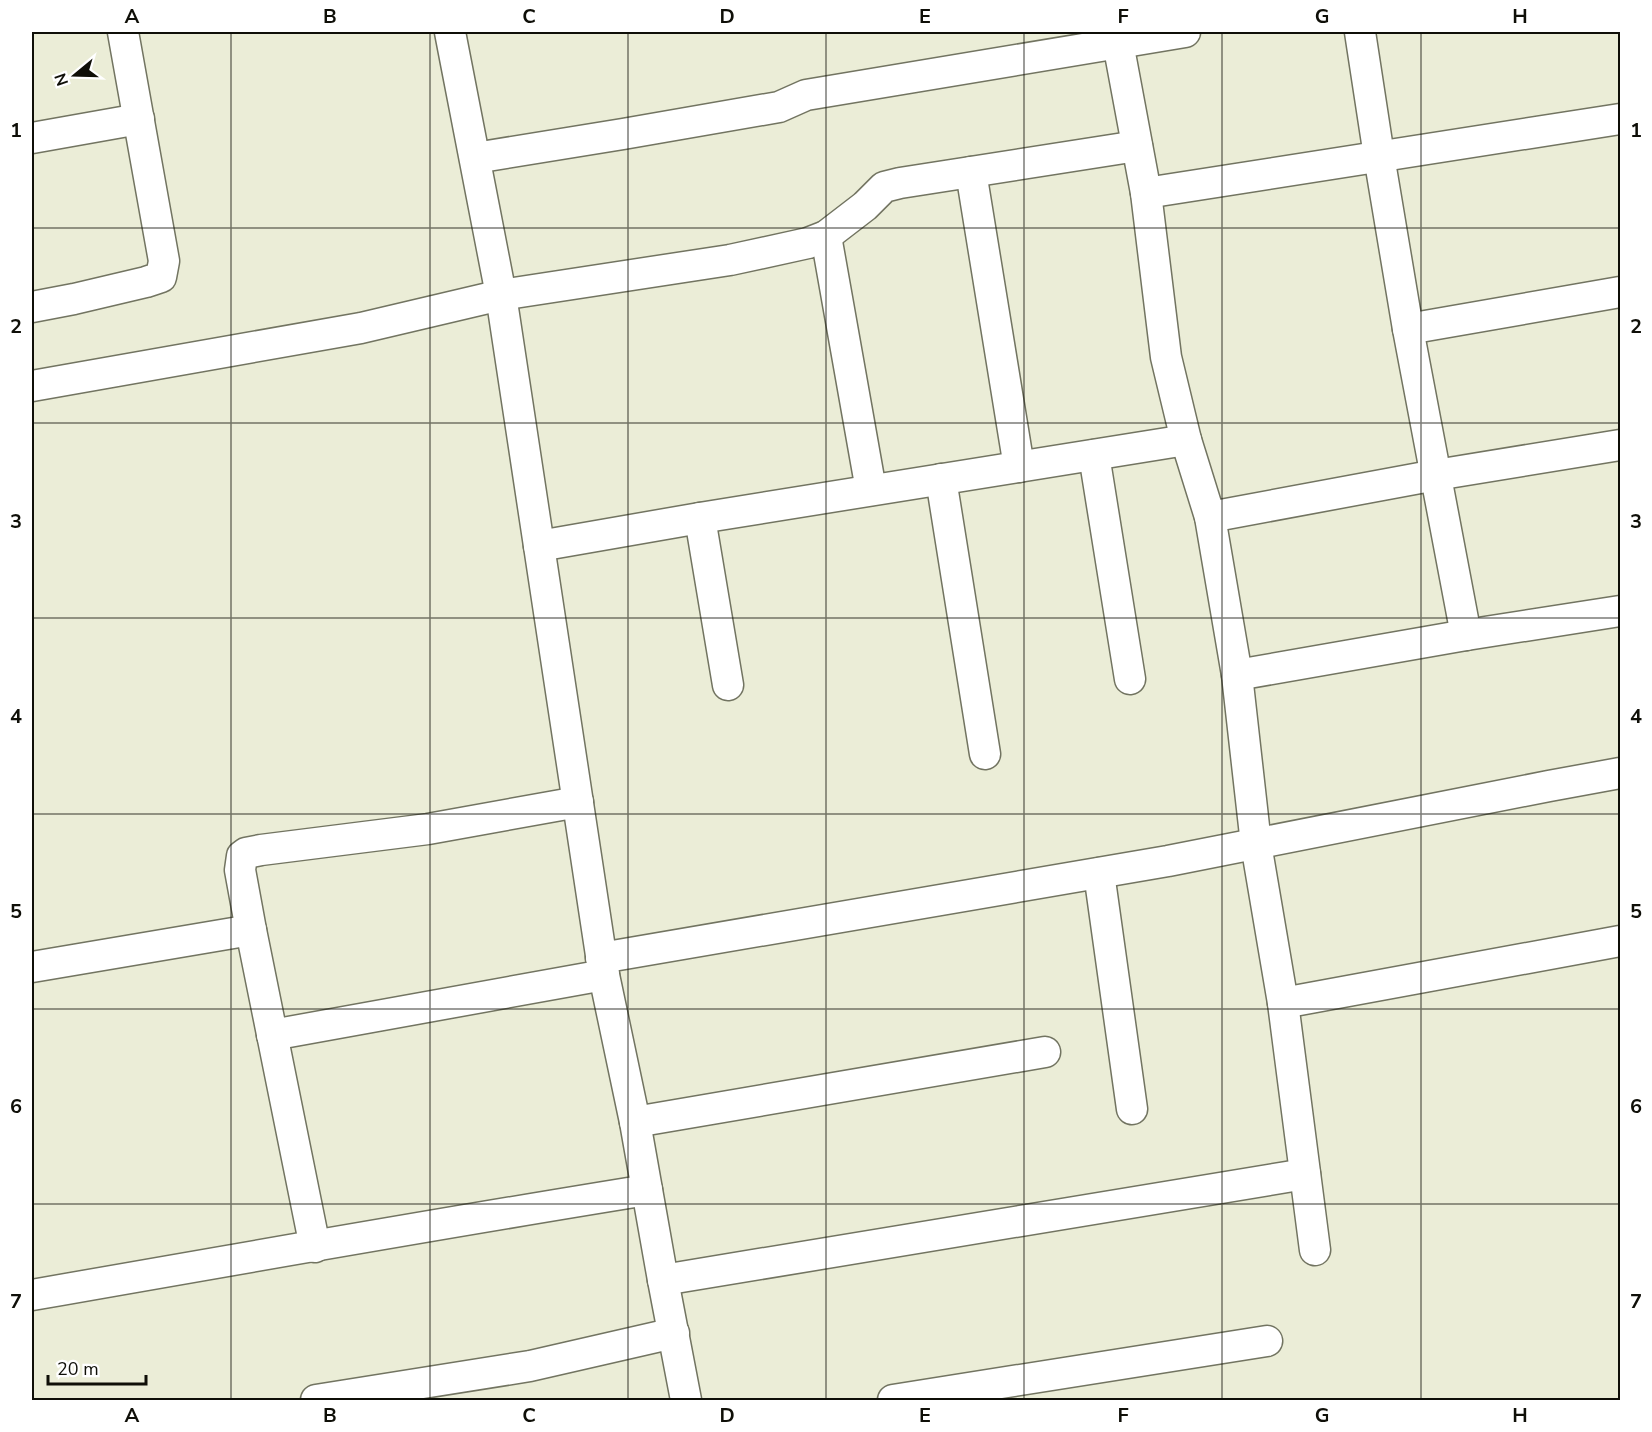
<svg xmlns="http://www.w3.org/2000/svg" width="1652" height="1432" font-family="'Nunito Sans',sans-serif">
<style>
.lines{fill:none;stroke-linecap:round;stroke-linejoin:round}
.street-casing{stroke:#727461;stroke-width:33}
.street{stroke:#fff;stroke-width:30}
.grid{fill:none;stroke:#0f0f08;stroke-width:1.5;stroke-opacity:0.55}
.neatline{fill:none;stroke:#0f0f08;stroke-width:2}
.grid-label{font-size:20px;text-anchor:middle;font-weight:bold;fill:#0f0f08}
</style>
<rect width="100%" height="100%" fill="#ebedd7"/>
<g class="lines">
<defs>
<g id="street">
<path d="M450 32 501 295 604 975 635 1122 663 1280 686 1400"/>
<path d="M1116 32 1146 193 1166 357 1186 440 1210 517 1237 675 1256 844 1283 1003 1315 1250"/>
<path d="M1360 32 1379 156 1408 329 1466 635"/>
<path d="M32 138 139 119"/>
<path d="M475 158 623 134 779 107 806 95 1185 32"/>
<path d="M971 172 1019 467"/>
<path d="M1146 193 1620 119"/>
<path d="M826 236 871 490"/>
<path d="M32 307 74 299 146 282 161 277 164 261 123 32"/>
<path d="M1408 329 1620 292"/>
<path d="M32 386 361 328 501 295 730 260 808 243 826 236 865 206 884 187 900 183 1137 146"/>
<path d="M1094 455 1130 679"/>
<path d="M941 479 985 754"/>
<path d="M1210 517 1436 475 1620 445"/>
<path d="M700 518 728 685"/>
<path d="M539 546 700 518 1186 440"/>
<path d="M1237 675 1466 635 1620 611"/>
<path d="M1099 873 1132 1109"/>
<path d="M601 958 1168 861 1549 786 1620 773"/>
<path d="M32 967 251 930"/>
<path d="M1283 1003 1620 941"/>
<path d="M272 1035 604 975"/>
<path d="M635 1122 1045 1052"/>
<path d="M315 1247 251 930 240 870 242 856 246 853 261 850 428 829 578 802"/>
<path d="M663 1280 1305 1174"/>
<path d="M32 1295C237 1259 442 1223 647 1190"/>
<path d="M316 1400 530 1366 674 1333"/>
<path d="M893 1400 1267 1341"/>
</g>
</defs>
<use href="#street" class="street-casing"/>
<use href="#street" class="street"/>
</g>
<path class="grid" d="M231 32V1400M430 32V1400M628 32V1400M826 32V1400M1024 32V1400M1222 32V1400M1421 32V1400M32 228H1620M32 423H1620M32 618H1620M32 814H1620M32 1009H1620M32 1204H1620"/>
<rect width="1652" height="1432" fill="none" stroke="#ffffff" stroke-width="66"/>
<g transform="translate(75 75) rotate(251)" stroke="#ffffff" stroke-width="4.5" paint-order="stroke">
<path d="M0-4.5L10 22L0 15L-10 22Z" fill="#0f0f08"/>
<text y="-9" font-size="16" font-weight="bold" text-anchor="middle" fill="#0f0f08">N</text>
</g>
<path d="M48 1375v9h98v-9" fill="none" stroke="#0f0f08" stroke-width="3"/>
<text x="57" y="1375" font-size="18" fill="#0f0f08" stroke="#ffffff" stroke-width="4.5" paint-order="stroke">20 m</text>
<rect x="33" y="33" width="1586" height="1366" class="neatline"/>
<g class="grid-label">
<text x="132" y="23">A</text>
<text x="330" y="23">B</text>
<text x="529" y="23">C</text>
<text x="727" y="23">D</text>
<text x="925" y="23">E</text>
<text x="1123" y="23">F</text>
<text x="1322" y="23">G</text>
<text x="1520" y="23">H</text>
<text x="16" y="137">1</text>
<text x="1636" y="137">1</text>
<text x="16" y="333">2</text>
<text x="1636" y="333">2</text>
<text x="16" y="528">3</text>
<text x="1636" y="528">3</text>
<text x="16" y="723">4</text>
<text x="1636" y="723">4</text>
<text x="16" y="918">5</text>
<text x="1636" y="918">5</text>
<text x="16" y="1113">6</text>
<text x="1636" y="1113">6</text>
<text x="16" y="1308">7</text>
<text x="1636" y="1308">7</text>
<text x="132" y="1422">A</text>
<text x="330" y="1422">B</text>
<text x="529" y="1422">C</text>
<text x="727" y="1422">D</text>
<text x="925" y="1422">E</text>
<text x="1123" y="1422">F</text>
<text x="1322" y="1422">G</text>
<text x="1520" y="1422">H</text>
</g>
</svg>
